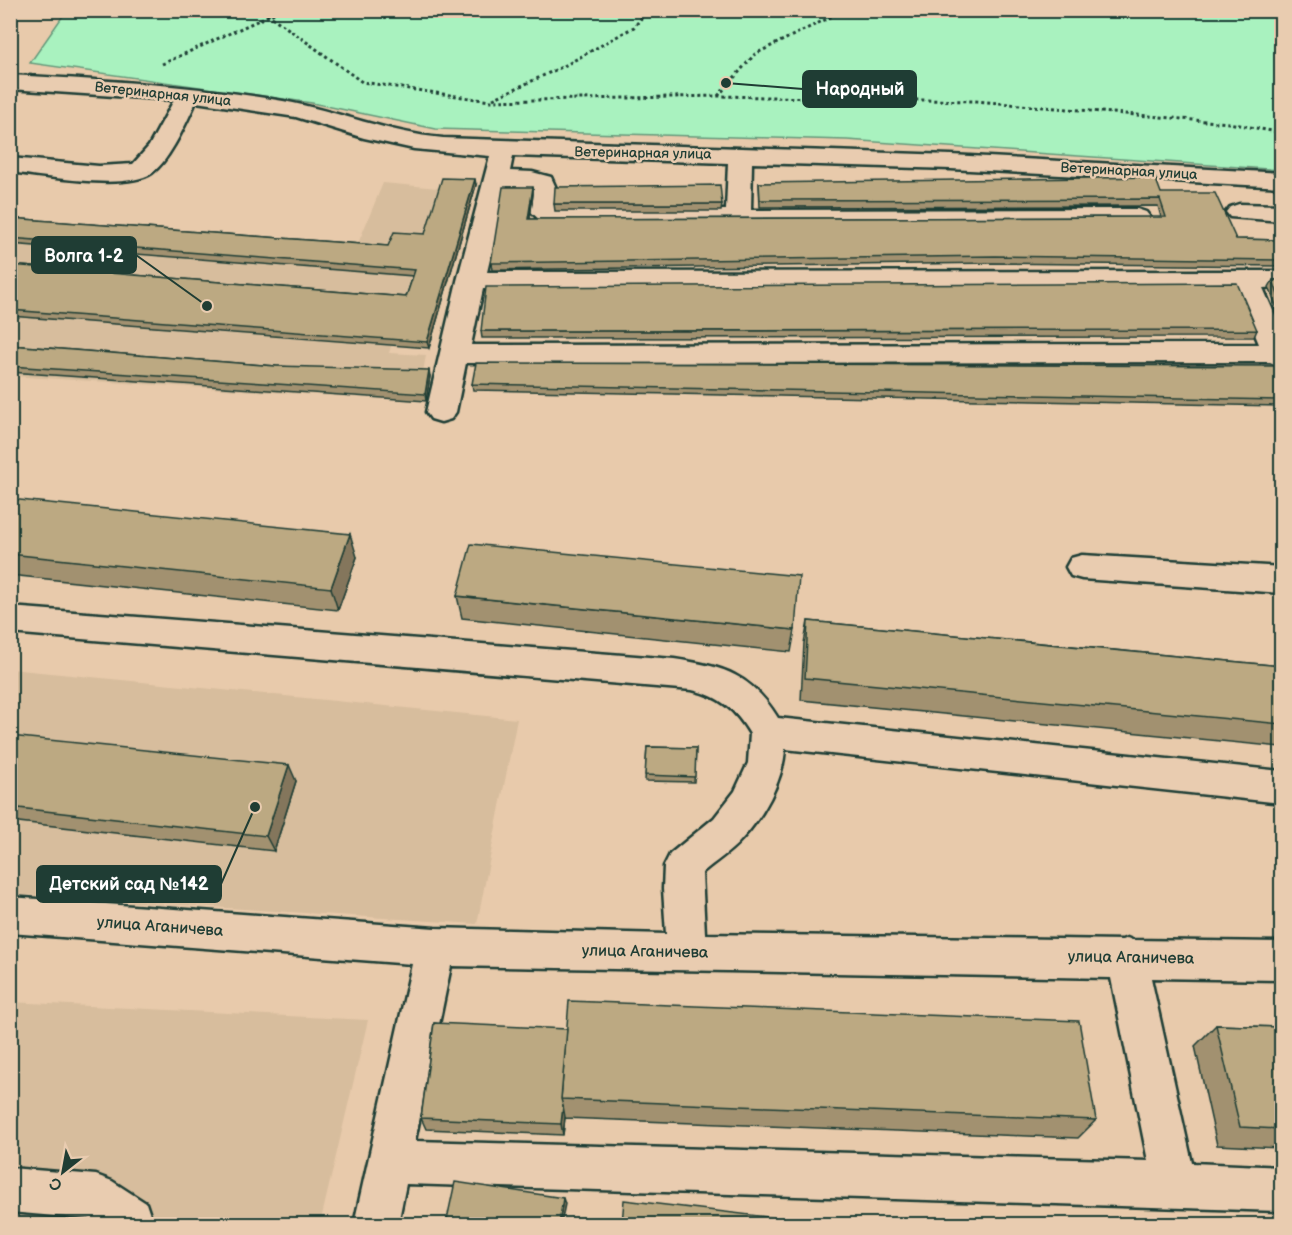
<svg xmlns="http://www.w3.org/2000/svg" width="1292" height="1235" font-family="'Balsamiq Sans',sans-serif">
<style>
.built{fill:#d7bd9d}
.green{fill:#a9f2bf;stroke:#64987a;stroke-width:1.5}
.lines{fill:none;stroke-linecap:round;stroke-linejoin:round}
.minor-casing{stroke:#1f3d34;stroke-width:5}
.path{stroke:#1f3d34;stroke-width:3;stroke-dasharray:3 3;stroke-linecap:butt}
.minor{fill:#e9ccb0;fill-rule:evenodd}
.wall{fill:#a29170;stroke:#1f3d34;stroke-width:1.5}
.shaded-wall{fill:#84765b;stroke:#1f3d34;stroke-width:1.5}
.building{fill:#bca982;stroke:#1f3d34;stroke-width:1.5}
.labels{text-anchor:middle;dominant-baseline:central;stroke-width:5;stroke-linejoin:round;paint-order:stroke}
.far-street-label{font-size:14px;fill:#1f3d34;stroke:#e9ccb0}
.street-label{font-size:16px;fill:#1f3d34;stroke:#e9ccb0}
.leader{fill:none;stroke:#1f3d34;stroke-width:2}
.callout-dot{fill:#1f3d34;stroke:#e9ccb0;stroke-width:2}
.callout{fill:#1f3d34;stroke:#1f3d34;stroke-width:2}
.callout-label{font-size:18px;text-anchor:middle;font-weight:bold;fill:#fff}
</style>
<rect width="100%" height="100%" fill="#e8caab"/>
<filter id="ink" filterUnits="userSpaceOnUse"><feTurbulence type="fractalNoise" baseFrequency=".0167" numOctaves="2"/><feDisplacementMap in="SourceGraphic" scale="12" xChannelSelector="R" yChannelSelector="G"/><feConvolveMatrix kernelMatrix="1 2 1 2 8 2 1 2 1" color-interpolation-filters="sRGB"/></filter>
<g filter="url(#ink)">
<g class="built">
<path d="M383 183 438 188 389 353 426 355 418 401 11 376 10 231 352 258Z"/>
<path d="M10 669 517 719 477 924 11 894Z"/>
<path d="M10 1002 368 1020 320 1224H11Z"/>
</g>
<path class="green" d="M67 10 1281 11V170L847 140 436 129 312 103 30 63Z"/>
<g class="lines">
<defs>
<g id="minor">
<path d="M10 75C102 80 193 85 283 101 338 111 388 133 443 138L951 155 1282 173V187L951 169 752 163 751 210 1137 209 1146 212 1150 217 1146 222 1137 225 552 226 543 223 529 210 531 187 507 186 487 272 1282 271V287L1263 288 1282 331V367L1270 362 466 363 456 412 451 419 441 422 431 419 426 412 457 281 490 156 414 149 364 138 296 117 196 102C186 123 170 160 152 173 127 191 42 176 10 172V158L99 166 133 164 149 146 174 100 10 89ZM513 156 728 163 726 210H558L555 208 556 188 551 177 532 172 510 171ZM1236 288 1259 344 471 345 483 289Z"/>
<path d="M1239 204 1282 205V221L1230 217 1226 212 1230 207Z"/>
<path d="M1082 555 1282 567V593L1082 579 1071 576 1066 567 1071 558Z"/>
<path d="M10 607 674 659C724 667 750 673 778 718L1282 771V803L785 749C783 781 763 817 741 840 730 853 714 862 702 873L705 934 1122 940 1127 938 1132 940 1282 942V980L1151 978 1192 1163 1282 1167V1211L406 1184 398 1224H354L412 964 10 933V897L435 928 666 934 663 889 664 866 670 854 714 818 735 791 748 763 750 734C736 710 720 696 692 690L10 633ZM451 966 1111 978 1148 1161 415 1141Z"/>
<path d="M10 1168 96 1175 112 1181 146 1203 153 1224H99L89 1219 10 1212Z"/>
</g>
</defs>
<use href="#minor" class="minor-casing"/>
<g class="path">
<path d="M262 10 362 82 490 101 717 96 975 101 1229 123 1282 133"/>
<path d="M162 64 281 10"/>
<path d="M718 96 755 54 845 10"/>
<path d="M493 99 564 66 634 27 648 10"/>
</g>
<use href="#minor" class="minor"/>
</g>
<g class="wall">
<path d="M759 183 1161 193 1236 239 1281 240V266L993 263 492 270 491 263 533 187V194L530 219 1161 217 1158 206 760 207Z"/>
<path d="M476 185 429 348 10 316V265L406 297 413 276 10 244V218L388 246 425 234Z"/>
<path d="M554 204H722L721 211H555Z"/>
<path d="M1273 280H1281V319L1269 287Z"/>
<path d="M1257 330 1254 337 482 338 481 331Z"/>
<path d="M10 345 276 366 430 376 426 401 10 372Z"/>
<path d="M1281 366V406L473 390 472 384Z"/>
<path d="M10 499 357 557 338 610 10 575Z"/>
<path d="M457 596 795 630 791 652 462 618Z"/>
<path d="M808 621 1281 666V747L801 700 804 643Z"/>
<path d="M10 736 296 781 274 851 10 821Z"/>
<path d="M647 747 696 748 694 782 645 781Z"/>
<path d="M434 1023 1096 1120 1078 1138 565 1118V1117L563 1135 426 1129 421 1118Z"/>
<path d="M1216 1025 1281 1027V1148L1217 1145 1195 1046Z"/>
</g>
<g class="shaded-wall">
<path d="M475 179 476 185 429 348 427 342Z"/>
<path d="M533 187V194L529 225 528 219Z"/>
<path d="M429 370 430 376 426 401 425 394Z"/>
<path d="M350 534 357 557 338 610 331 588Z"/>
<path d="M289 765 296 781 274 851 266 836Z"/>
<path d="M563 1106 565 1117 563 1135 561 1124Z"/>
<path d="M563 1198 565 1204 561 1224H559Z"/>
</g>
<g class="building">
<path d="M1155 177 1161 193H1215L1236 239 1281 240V260L995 256 491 263 503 187H533L528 219 1166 217 1160 199 760 200 759 183Z"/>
<path d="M442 178 475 179 427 342 10 310V265L406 297 415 270 10 238V218L388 246 394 232 425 234Z"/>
<path d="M720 185 722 204H554L555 187Z"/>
<path d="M1273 280H1281V304Z"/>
<path d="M1237 283 1257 330 481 331 486 287Z"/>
<path d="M10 345 276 366 429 370 425 394 10 366Z"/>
<path d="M476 363 1281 366V400L472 384Z"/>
<path d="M10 499 350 534 331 588 10 554Z"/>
<path d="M471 544 799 576 795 630 457 596Z"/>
<path d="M808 621 1281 666V724L805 678Z"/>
<path d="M10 736 289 765 266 836 10 807Z"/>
<path d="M647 747 696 748 695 777 645 775Z"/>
<path d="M569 1001 1079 1021 1096 1120 561 1099Z"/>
<path d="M434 1023 567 1029 561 1099 563 1106 561 1124 421 1118Z"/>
<path d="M1216 1025 1281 1027V1129L1240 1127Z"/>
<path d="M455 1182 563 1198 559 1224H446Z"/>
<path d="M624 1200 775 1218V1224H622Z"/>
</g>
</g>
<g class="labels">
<g class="far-street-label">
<text transform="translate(163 94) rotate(6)">Ветеринарная улица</text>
<text transform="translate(643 153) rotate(1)">Ветеринарная улица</text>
<text transform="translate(1129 171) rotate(3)">Ветеринарная улица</text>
</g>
<g class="street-label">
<text transform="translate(160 927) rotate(4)">улица Аганичева</text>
<text transform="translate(645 952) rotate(1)">улица Аганичева</text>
<text transform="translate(1131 958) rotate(1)">улица Аганичева</text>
</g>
</g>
<path class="leader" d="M726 83L803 89M207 306L136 255M255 807L221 884"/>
<g class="callout-dot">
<circle cx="726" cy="83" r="6"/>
<circle cx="207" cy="306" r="6"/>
<circle cx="255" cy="807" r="6"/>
</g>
<g class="callout">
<rect x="803" y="71" width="113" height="36" rx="6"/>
<rect x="32" y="237" width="104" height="36" rx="6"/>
<rect x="37" y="866" width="184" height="36" rx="6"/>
</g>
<g class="callout-label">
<text x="860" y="95">Народный</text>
<text x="84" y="262">Волга 1-2</text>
<text x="129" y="890">Детский сад №142</text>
</g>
<rect width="1292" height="1235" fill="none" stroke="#e9ccb0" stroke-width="36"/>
<rect x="18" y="18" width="1256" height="1199" fill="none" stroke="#1f3d34" stroke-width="2" filter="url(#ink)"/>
<g transform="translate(63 1172) rotate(211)" stroke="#e9ccb0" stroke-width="4.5" paint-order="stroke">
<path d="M0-4.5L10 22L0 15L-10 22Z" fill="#1f3d34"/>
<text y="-9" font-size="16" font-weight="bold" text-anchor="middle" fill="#1f3d34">С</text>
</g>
</svg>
